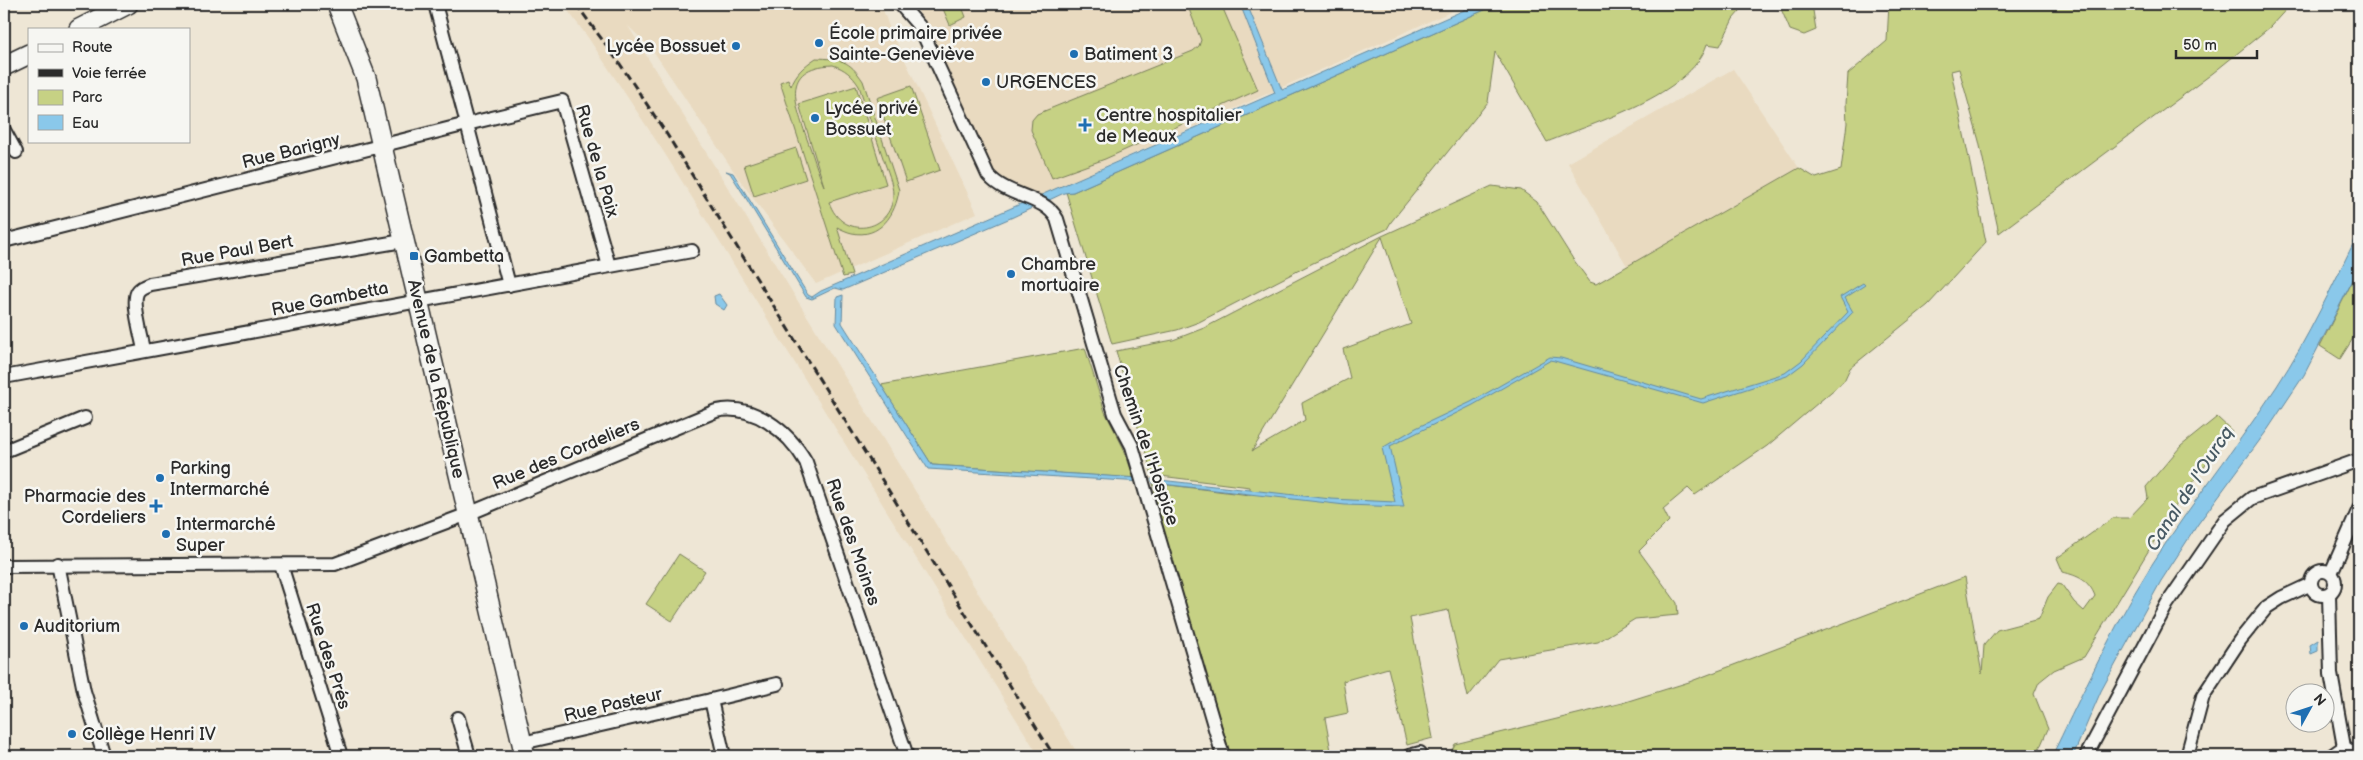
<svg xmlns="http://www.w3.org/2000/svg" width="2363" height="760" font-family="'Balsamiq Sans',sans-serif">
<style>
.built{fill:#e9dac0}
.green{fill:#c6d184;stroke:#787e58;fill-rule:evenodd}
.water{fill:#8ac8ea;stroke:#64899e}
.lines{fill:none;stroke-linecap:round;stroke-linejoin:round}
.street-casing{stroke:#2b2b2b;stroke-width:16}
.secondary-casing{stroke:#2b2b2b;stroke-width:22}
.street{stroke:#f6f6f2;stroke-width:12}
.secondary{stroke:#f6f6f2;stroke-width:19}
.rail{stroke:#2b2b2b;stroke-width:3;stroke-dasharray:8 4;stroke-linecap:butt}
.poi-dot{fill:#1f6fb2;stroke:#f6f6f2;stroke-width:2}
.labels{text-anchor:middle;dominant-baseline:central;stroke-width:5;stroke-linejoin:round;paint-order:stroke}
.poi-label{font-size:18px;fill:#2b2b2b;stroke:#f6f6f2;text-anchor:start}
.street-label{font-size:18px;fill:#2b2b2b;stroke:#f6f6f2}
.water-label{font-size:19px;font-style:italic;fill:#485a64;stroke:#f6f6f2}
</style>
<rect width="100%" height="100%" fill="#eee6d5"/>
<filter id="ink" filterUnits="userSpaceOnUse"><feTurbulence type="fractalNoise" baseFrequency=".02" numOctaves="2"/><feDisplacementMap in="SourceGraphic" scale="10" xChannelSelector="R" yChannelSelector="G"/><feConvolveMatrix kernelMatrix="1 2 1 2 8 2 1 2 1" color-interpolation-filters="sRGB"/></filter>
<g filter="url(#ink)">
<g class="built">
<path d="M563 4H881L888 24 977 213 816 284 739 179 652 49 628 26 1079 756H1039L665 154 589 39Z"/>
<path d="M915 4H1468L1037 197 995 178Z"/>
<path d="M1733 69 1799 168 1627 266 1568 163Z"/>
</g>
<g class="green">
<path d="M941 4H961L966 17 950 25Z"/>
<path d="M1187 4H1221L1258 90 1105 159 1052 178 1031 130 1032 120 1037 114 1193 51 1199 46 1201 40Z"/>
<path d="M1498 4H1746L1733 19 1720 46 1707 44C1691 95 1593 123 1547 142L1495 52 1488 102 1391 222 1387 229 1313 263 1199 322 1177 330 1112 344 1066 192H1073Z"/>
<path d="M1779 4H1812L1816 30 1804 35 1790 30Z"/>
<path d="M1889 4H2291L2270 27 2213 73 1999 233 1979 141 1959 69 1951 71 1986 242 1928 305 1850 368 1844 381 1767 446 1695 495 1688 488 1663 509 1669 521 1639 551 1677 603 1678 615 1635 619 1598 642 1498 659 1468 697 1448 610 1410 618 1433 738 1407 745 1388 668 1343 681 1348 713 1325 718 1332 756H1231L1166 544 1153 483 1250 495V487L1152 475 1116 351 1173 340 1204 328 1382 236 1492 186 1521 190 1537 202 1573 259 1590 282 1596 284 1799 168 1816 178 1841 170 1847 123 1846 104 1848 74 1887 41ZM1382 237 1411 324 1343 349 1350 378 1302 403 1305 420 1252 451Z"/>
<path d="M816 58C841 59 849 60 863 81L899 190C896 214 880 239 852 233 847 232 841 229 837 227L852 275 843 277 780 82 788 79 791 86C796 73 804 66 816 58ZM833 65C845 69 852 75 859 86 867 110 875 134 883 158 887 170 893 183 893 195 892 232 842 241 829 202L886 184 856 86 799 104 824 186C817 171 813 154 807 139 796 105 779 67 833 65Z"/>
<path d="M911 86 940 170 906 182 877 98Z"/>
<path d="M796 148 806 179 754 196 744 165Z"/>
<path d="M2359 268V329L2340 359 2320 346Z"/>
<path d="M1085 348 1105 412 1123 447 1134 478 932 465 881 385Z"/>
<path d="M2217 417 2232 431 2181 497 2084 657 2054 670 2039 682 2034 694 2048 729 2036 756H1449L1455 744 1622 703 1689 682 1965 577 1982 674 1984 645 1997 630 2039 619 2048 597 2058 584 2062 585 2074 602 2084 611 2095 596C2089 580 2078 576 2063 572L2057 558 2113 518H2129L2148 498 2146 487 2181 446Z"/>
<path d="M679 554 705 571 672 621 646 604Z"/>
</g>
<g class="water">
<path d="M1240 4H1247L1282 90 1478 4H1498L1073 192 1064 193 1013 217 843 290 835 288 812 299 806 297 744 195 730 173 726 171 733 173 808 295 812 297 821 291 1275 93Z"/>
<path d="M2359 232V268L2304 375 2268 429 2198 524 2161 581 2101 691 2073 756H2052C2078 702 2104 647 2134 594 2176 521 2231 456 2277 386 2309 337 2333 284 2359 232Z"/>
<path d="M1863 283 1865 285 1845 298 1853 312 1803 364 1787 376 1703 403 1551 360 1473 405 1390 446 1404 507 1345 505 1153 483 1151 479 1331 499 1395 502 1382 448 1416 428 1471 402 1550 357 1561 358 1701 399 1785 373 1801 361 1848 312 1840 297Z"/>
<path d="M719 294 727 305 724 310 715 304 714 296Z"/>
<path d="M843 295 842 323 932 465 1140 478 1142 482 928 469 836 324 837 297Z"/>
<path d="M2318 640V651L2311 654 2310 645Z"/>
</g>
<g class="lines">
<defs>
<g id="street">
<path d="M900 4 920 27 988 175C1008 198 1044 195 1057 219L1115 414 1132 446 1223 756"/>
<path d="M4 130 16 152"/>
<path d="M4 241 467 124 435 4"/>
<path d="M509 285 467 124 562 101 609 266"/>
<path d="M144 350C142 338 132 304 137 293 139 288 145 286 150 284L403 241"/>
<path d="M4 377 692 251"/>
<path d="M4 450H7L85 418"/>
<path d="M58 564 84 691 104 756"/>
<path d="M281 565 341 756"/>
<path d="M4 566 335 564 468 514 716 411C753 403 788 431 806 462L907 756"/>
<circle cx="2323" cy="583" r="12"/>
<path d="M2331 573 2359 509"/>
<path d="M2329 594 2331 674 2344 747 2357 756"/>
<path d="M711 700 777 684"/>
<path d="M458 718 469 756"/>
<path d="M522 743 711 700 724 756"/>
<path d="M1409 756 1420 753"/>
<path d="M2086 756 2167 604 2225 520 2252 498 2359 460"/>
<path d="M2187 756 2203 696 2240 640 2267 607 2281 598 2311 584"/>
<path d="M2331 756 2344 747"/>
</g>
<g id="secondary">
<path d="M337 4 366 78 525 756"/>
<path d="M79 29 128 4"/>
<path d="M4 66 29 54"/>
</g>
</defs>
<use href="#street" class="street-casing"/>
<use href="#secondary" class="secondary-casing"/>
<use href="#street" class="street"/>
<use href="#secondary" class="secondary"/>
<path class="rail" d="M576 4 620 64 666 133 1054 756"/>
</g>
</g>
<g class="poi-dot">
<circle cx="819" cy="43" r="5"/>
<circle cx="736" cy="46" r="5"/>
<circle cx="1074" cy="54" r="5"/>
<circle cx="986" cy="82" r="5"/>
<circle cx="815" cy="118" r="5"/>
<path d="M1082.5 117.5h5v5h5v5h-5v5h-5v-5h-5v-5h5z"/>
<rect x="409" y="251" width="10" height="10" rx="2.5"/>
<circle cx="1011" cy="274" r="5"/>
<circle cx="160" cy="478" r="5"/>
<path d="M153.5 498.5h5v5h5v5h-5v5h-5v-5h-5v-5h5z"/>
<circle cx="166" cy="534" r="5"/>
<circle cx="24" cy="626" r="5"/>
<circle cx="72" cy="734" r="5"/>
</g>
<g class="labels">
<g class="poi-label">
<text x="829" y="33">École primaire privée<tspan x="829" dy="21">Sainte-Geneviève</tspan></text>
<text x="726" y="46" text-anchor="end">Lycée Bossuet</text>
<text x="1084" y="54">Batiment 3</text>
<text x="996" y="82">URGENCES</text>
<text x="825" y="108">Lycée privé<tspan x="825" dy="21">Bossuet</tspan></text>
<text x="1096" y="115">Centre hospitalier<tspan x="1096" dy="21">de Meaux</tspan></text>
<text x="424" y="256">Gambetta</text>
<text x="1021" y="264">Chambre<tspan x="1021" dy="21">mortuaire</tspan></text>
<text x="170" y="468">Parking<tspan x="170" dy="21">Intermarché</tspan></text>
<text x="146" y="496" text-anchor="end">Pharmacie des<tspan x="146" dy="21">Cordeliers</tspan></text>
<text x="176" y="524">Intermarché<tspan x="176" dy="21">Super</tspan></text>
<text x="34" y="626">Auditorium</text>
<text x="82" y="734">Collège Henri IV</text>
</g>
<g class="street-label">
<text transform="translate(291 151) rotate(-14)">Rue Barigny</text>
<text transform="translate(597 161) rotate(74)">Rue de la Paix</text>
<text transform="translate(237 251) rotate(-10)">Rue Paul Bert</text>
<text transform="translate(330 299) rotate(-11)">Rue Gambetta</text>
<text transform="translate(436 379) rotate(77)">Avenue de la République</text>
<text transform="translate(1146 445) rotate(71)">Chemin de l'Hospice</text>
<text transform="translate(566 454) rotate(-23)">Rue des Cordeliers</text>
<text transform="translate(853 542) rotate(71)">Rue des Moines</text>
<text transform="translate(328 656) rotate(72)">Rue des Prés</text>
<text transform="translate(613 705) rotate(-13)">Rue Pasteur</text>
</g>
<g class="water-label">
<text transform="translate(2190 489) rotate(-57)">Canal de l'Ourcq</text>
</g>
</g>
<rect width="2363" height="760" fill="none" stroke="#f6f6f2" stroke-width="20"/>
<rect x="10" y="10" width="2343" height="740" fill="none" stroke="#2b2b2b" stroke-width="2" filter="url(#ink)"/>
<rect x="28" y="28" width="162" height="115" fill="#f6f6f2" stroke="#a5a5a2"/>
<rect x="38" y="44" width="25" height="8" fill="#f6f6f2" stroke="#a5a5a2"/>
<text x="72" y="52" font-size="15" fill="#2b2b2b">Route</text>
<rect x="38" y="69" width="25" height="8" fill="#2b2b2b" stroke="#a5a5a2"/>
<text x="72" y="78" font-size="15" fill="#2b2b2b">Voie ferrée</text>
<rect x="38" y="90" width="25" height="15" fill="#c6d184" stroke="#a5a5a2"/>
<text x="72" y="102" font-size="15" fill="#2b2b2b">Parc</text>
<rect x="38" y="115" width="25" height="15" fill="#8ac8ea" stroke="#a5a5a2"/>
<text x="72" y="128" font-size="15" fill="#2b2b2b">Eau</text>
<g transform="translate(2310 708) rotate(50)"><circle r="24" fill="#f6f6f2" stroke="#a5a5a2"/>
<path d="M0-4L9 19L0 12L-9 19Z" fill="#1f6fb2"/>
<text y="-8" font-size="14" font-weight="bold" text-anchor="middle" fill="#2b2b2b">N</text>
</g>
<path d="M2176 50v8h81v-8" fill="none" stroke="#2b2b2b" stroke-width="2.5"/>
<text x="2183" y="50" font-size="15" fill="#2b2b2b" stroke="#f6f6f2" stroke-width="4" paint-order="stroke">50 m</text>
</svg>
